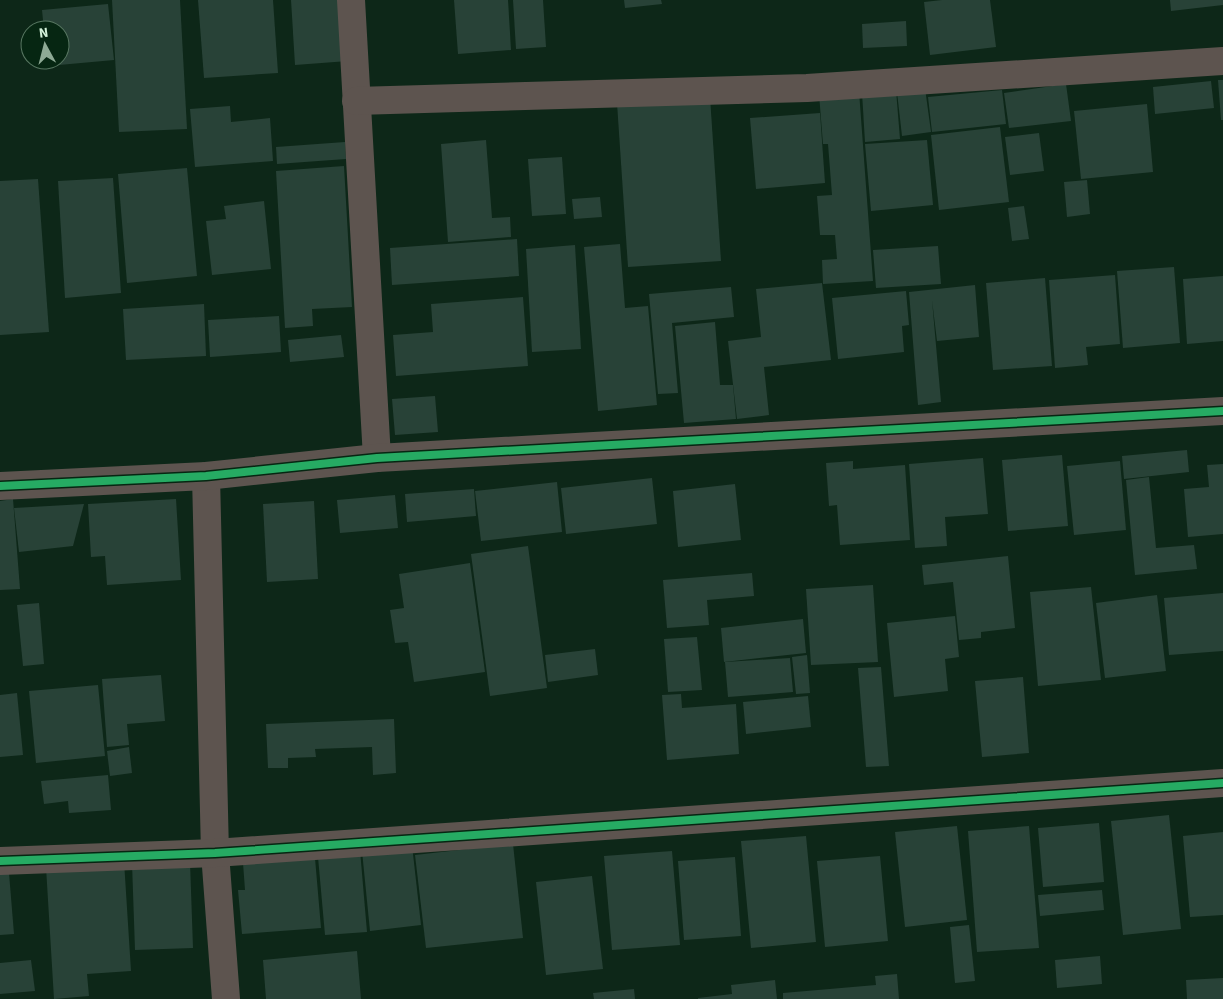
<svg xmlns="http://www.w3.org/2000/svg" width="1223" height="999" font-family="'Source Sans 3',sans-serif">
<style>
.building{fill:#284237}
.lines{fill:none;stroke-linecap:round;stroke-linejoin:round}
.minor{stroke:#5d544f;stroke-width:28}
.cycleway-casing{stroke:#062612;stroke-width:11}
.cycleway{stroke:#26ab63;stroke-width:8}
</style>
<rect width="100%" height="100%" fill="#0d2718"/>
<g class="building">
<path d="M112 0H180L187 129 119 132Z"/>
<path d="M198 0H273L278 73 204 78Z"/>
<path d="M291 0H344L348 61 295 65Z"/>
<path d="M454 0H508L511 50 458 54Z"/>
<path d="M513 0H543L546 47 516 49Z"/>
<path d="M624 0H661L662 4 625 8Z"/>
<path d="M942 0H990L996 47 930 55 924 2Z"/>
<path d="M1170 0H1223V5L1171 11Z"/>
<path d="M108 4 114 60 48 66 47 60H60V30H44L42 10Z"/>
<path d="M906 21 907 46 863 48 862 24Z"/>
<path d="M1218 80H1223V120H1221Z"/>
<path d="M1211 81 1214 108 1155 114 1153 87Z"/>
<path d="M1066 84 1071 121 1009 128 1004 93Z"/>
<path d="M925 88 931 132 902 136 897 92Z"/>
<path d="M896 90 900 139 865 142 862 93Z"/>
<path d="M1002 90 1006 124 932 132 928 97Z"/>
<path d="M859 91 873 281 823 284 822 260 837 259 835 235H820L817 196 832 195 828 144H823L819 94Z"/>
<path d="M710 97 721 261 628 267 617 103Z"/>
<path d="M1147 104 1153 172 1081 179 1074 111Z"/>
<path d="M230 106 231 122 270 118 273 161 195 167 190 109Z"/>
<path d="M820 113 825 183 756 189 750 118Z"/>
<path d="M1000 127 1009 202 939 210 931 135Z"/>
<path d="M1039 133 1044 171 1010 175 1005 137Z"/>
<path d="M486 140 492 218 510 217 511 237 448 242 441 144Z"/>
<path d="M927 140 933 205 871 211 865 144Z"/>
<path d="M345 142 346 159 277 164 276 147Z"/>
<path d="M562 157 566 214 532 216 528 159Z"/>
<path d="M344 166 352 307 312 309 313 326 285 328 276 171Z"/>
<path d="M187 168 197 276 127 283 118 174Z"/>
<path d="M113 178 121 293 65 298 58 181Z"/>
<path d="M38 179 49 332 0 335V181Z"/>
<path d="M1087 180 1090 214 1067 217 1064 182Z"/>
<path d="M600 197 602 217 574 219 572 199Z"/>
<path d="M264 201 271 269 212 275 206 221 226 219 224 206Z"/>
<path d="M1024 206 1029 239 1012 241 1008 208Z"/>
<path d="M517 239 519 276 392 285 390 248Z"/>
<path d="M620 244 625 308 648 306 657 405 598 411 584 247Z"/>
<path d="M575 245 581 349 532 352 526 249Z"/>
<path d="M938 246 941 284 876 288 873 250Z"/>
<path d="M1174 267 1180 343 1123 348 1117 271Z"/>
<path d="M1115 275 1120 344 1086 347 1088 365 1055 368 1049 280Z"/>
<path d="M1223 276V341L1187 344 1183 279Z"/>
<path d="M1045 278 1052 366 993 370 986 283Z"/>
<path d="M822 283 831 360 764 367 769 415 737 419 728 341 761 337 756 289Z"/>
<path d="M975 285 979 337 937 341 932 300 941 402 918 405 909 292Z"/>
<path d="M731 287 734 317 672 323 678 393 658 394 649 294Z"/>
<path d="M906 291 909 325 902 326 904 352 838 359 832 298Z"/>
<path d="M523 297 528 366 396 376 393 335 433 332 431 304Z"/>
<path d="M204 304 206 356 126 360 123 309Z"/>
<path d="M279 316 281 352 210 357 208 320Z"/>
<path d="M715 322 720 385H733L736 419 684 423 675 326Z"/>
<path d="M341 335 344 357 290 362 288 340Z"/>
<path d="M435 396 438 432 395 435 392 399Z"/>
<path d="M1187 450 1189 472 1124 479 1122 456Z"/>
<path d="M1062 455 1068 526 1008 531 1002 460Z"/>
<path d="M983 458 988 514 945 517 947 546 915 548 909 464Z"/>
<path d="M853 461V469L905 465 910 540 840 545 837 505 829 506 826 463Z"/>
<path d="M1120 461 1126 530 1074 535 1067 466Z"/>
<path d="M1223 464V534L1188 537 1184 489 1209 487 1207 465Z"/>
<path d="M1149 477 1156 548 1194 545 1197 569 1135 575 1126 480Z"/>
<path d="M652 478 657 524 566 534 561 488Z"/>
<path d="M557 482 562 532 481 541 475 491Z"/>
<path d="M735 484 741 540 678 547 673 491Z"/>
<path d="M474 489 476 516 407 522 405 494Z"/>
<path d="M395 495 398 528 340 533 337 500Z"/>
<path d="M13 499 20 589 0 590V501Z"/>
<path d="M176 499 181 580 107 585 105 556 91 557 88 504Z"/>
<path d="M314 501 318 579 267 582 263 504Z"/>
<path d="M84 504 73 546 19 552 14 508Z"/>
<path d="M528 546 547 688 490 696 471 554Z"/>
<path d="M1008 556 1015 628 981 632V638L959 640 953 582 924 585 922 565Z"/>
<path d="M470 563 485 672 414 682 408 642 395 643 390 610 404 608 399 574Z"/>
<path d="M752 573 754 596 707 600 709 625 667 628 663 580Z"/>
<path d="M873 585 878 662 811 665 806 589Z"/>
<path d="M1091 587 1101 680 1038 686 1030 592Z"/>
<path d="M1223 593V651L1169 655 1164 598Z"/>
<path d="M1157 595 1166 671 1105 678 1096 603Z"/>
<path d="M39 603 44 664 23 666 17 605Z"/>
<path d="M955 616 959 657 945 659 948 691 894 697 887 623Z"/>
<path d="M803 619 806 653 724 662 721 628Z"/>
<path d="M697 637 702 690 668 692 664 639Z"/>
<path d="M595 649 598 675 548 682 545 655Z"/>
<path d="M807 655 810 693 796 694 792 657Z"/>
<path d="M790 658 793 692 728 697 725 662Z"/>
<path d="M881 667 889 766 866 767 858 668Z"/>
<path d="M161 675 165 721 127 724 129 745 107 747 102 679Z"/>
<path d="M1023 677 1029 753 982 757 975 681Z"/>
<path d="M98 685 105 756 36 763 29 691Z"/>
<path d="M17 693 23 755 0 757V695Z"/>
<path d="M681 694 682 708 736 704 739 754 667 760 662 695Z"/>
<path d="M808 696 811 727 746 734 743 702Z"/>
<path d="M394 719 396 773 373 775 372 747 315 749 316 757 288 758V768H268L266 724Z"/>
<path d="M129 747 132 773 110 776 107 751Z"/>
<path d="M108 775 111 810 69 813 68 801 44 804 41 781Z"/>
<path d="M1169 815 1181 929 1123 935 1111 821Z"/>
<path d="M1099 823 1104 882 1043 887 1038 828Z"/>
<path d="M957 826 967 920 905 927 895 832Z"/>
<path d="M1029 826 1039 948 977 952 968 831Z"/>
<path d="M1223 832V915L1190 917 1183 836Z"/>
<path d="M806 836 816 942 751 948 741 841Z"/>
<path d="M513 844 523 938 426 948 415 855Z"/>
<path d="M412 845 421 925 370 931 362 851Z"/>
<path d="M360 850 367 932 325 935 318 857Z"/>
<path d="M672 851 680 945 612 950 604 856Z"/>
<path d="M880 856 888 941 825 947 817 861Z"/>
<path d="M735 857 741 936 684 940 678 861Z"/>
<path d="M315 858 321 928 242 934 238 890H245L243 863Z"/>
<path d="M124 861 131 971 87 974 89 996 54 999 46 867Z"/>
<path d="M190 862 193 948 135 950 132 863Z"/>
<path d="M9 873 14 934 0 935V874Z"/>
<path d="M592 876 603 969 546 975 536 882Z"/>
<path d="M1102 890 1104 910 1040 916 1038 895Z"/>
<path d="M969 925 975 981 955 983 950 927Z"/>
<path d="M357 951 361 999H266L263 960Z"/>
<path d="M1100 956 1102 984 1057 988 1055 960Z"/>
<path d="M31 960 35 991 0 994V963Z"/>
<path d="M897 974 899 999H783V993L876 985 875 976Z"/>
<path d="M1223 978V999H1187L1186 980Z"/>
<path d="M775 980 777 999H698V998L732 994 731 985Z"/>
<path d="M634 989 635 999H594L593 993Z"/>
</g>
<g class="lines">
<g class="minor">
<path d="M351 0 377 458"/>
<path d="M356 101 807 88 1223 61"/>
<path d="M206 476 215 853 226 999"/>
<path d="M0 486 206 476 377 458 1223 411"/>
<path d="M0 861 215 853 1223 783"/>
</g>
<defs>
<g id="cycleway">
<path d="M0 486 206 476 377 458 1223 411"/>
<path d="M0 861 215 853 1223 783"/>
</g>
</defs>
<use href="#cycleway" class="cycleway-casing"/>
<use href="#cycleway" class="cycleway"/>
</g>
<g transform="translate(45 45) rotate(353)"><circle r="24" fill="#062612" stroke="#587762"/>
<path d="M0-4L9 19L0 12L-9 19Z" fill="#8eaa95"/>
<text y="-8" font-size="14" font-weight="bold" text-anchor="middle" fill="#d3f1d9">N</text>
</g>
</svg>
